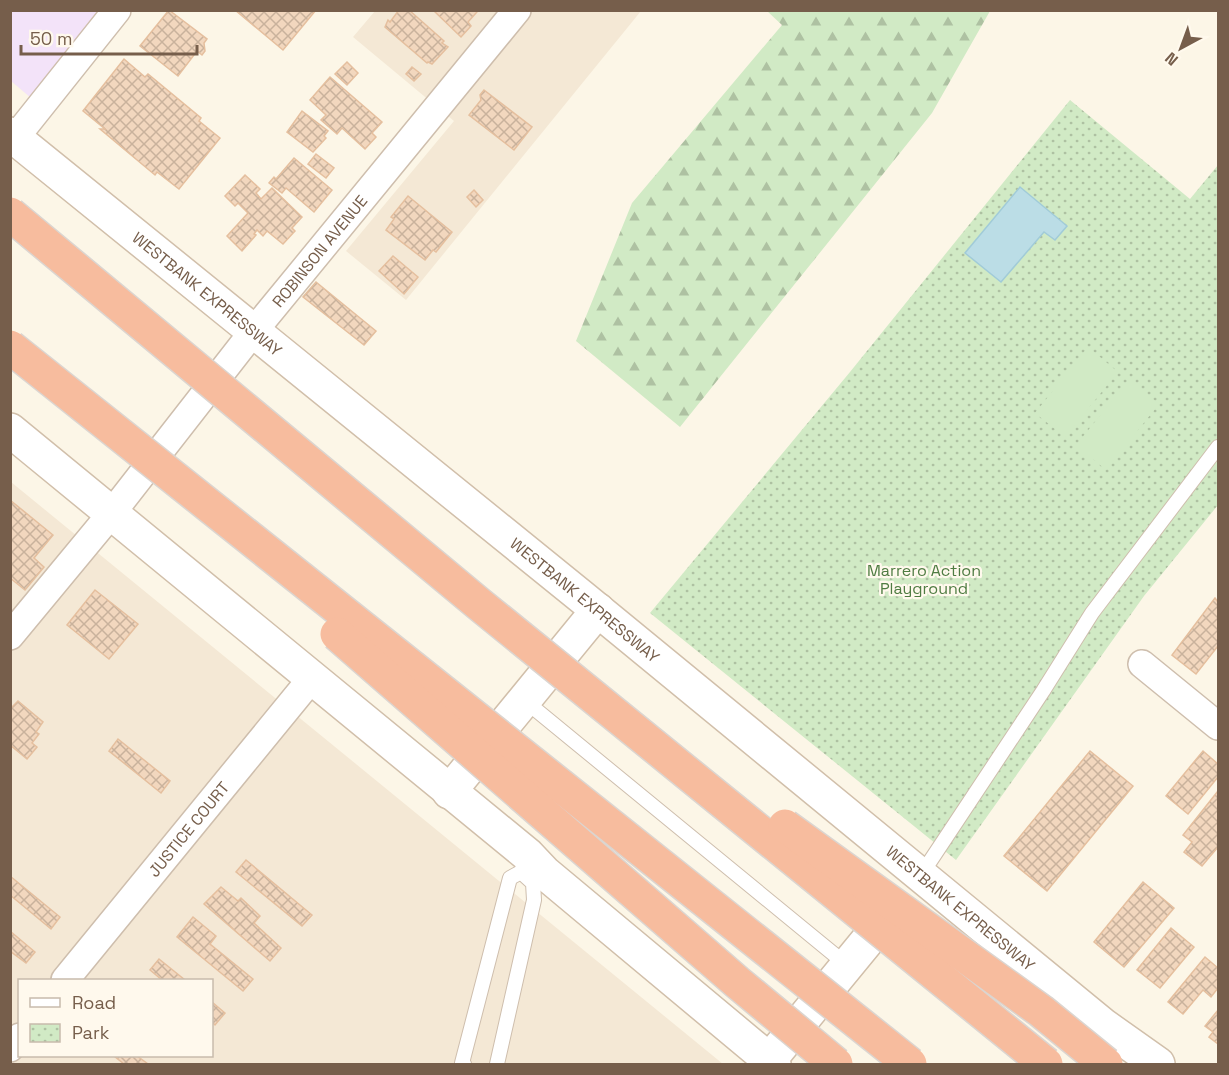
<svg xmlns="http://www.w3.org/2000/svg" width="1229" height="1075" font-family="'Space Grotesk',sans-serif">
<style>
.residential{fill:#f4e8d5;fill-rule:evenodd}
.education{fill:#f3e3f9}
.forest{fill:url(#forest-firs)}
.park{fill:url(#park-dots)}
.garden{fill:#d1eac5}
.water{fill:#bbdde6;stroke:#a1cbd8;stroke-width:1.5}
.building{fill:url(#building-cross-hatch);stroke:#e5bf9e;stroke-width:1.5}
.lines{fill:none;stroke-linecap:round;stroke-linejoin:round}
.lane-casing{stroke:#cebead;stroke-width:16}
.street-casing{stroke:#cebead;stroke-width:30}
.secondary-casing{stroke:#d1bfaa;stroke-width:36}
.lane{stroke:#fff;stroke-width:14}
.street{stroke:#fff;stroke-width:27}
.secondary{stroke:#fff;stroke-width:33}
.highway-bridge-casing{stroke:#dbd5d0;stroke-width:36;stroke-linecap:butt}
.highway-bridge{stroke:#f7bc9e;stroke-width:33}
.labels{text-anchor:middle;dominant-baseline:central;stroke-width:4.5;stroke-linejoin:round;paint-order:stroke}
.street-label{font-size:16px;fill:#765e4b;stroke:#fff9ed}
.park-label{font-size:16px;fill:#4f7c42;stroke:#fff9ed}
</style>
<defs>
<pattern id="forest-firs" width="22" height="20" patternUnits="userSpaceOnUse" patternTransform="scale(1.5)"><rect width="22" height="20" fill="#d1eac5"/><path d="M5 1l3.5 6h-7zM16 11l3.5 6h-7z" fill="#aec1a2"/></pattern>
<pattern id="park-dots" width="8" height="8" patternUnits="userSpaceOnUse" patternTransform="scale(1.5)"><rect width="8" height="8" fill="#d1eac5"/><path d="M2 2h.1M6 6h.1" fill="none" stroke="#aec1a2" stroke-width="1.8" stroke-linecap="round"/></pattern>
<pattern id="building-cross-hatch" width="8" height="8" patternUnits="userSpaceOnUse" patternTransform="scale(1.5)"><rect width="8" height="8" fill="#f2d7be"/><path d="M0 0l8 8M0 8l8-8" fill="none" stroke="#c9b29c"/></pattern>
</defs>
<rect width="100%" height="100%" fill="#fcf6e7"/>
<g class="residential">
<path d="M375 11H641L406 300 346 251 454 121 353 37Z"/>
<path d="M11 482 723 1064H11ZM20 980H212V1056H20Z"/>
</g>
<path class="education" d="M10 11H103L31 98 11 81Z"/>
<path class="forest" d="M767 11H990L932 113 680 427 576 341 632 203 782 25Z"/>
<path class="park" d="M1070 100 1190 199 1218 165V505L1144 596 956 860 650 613 850 372Z"/>
<g class="garden">
<path d="M1088 347 1118 372 1065 437 1035 413Z"/>
<path d="M1129 380 1159 404 1106 470 1076 445Z"/>
</g>
<path class="water" d="M1020 187 1067 226 1055 240 1044 232 1001 282 965 253Z"/>
<g class="building">
<path d="M169 10 207 39 204 43 205 51 202 55 197 51 178 76 140 46Z"/>
<path d="M235 10H316L283 50Z"/>
<path d="M409 10 444 41 442 43 448 47 432 64 428 62 427 63 385 27 388 20 390 22 399 10Z"/>
<path d="M433 10H476L477 12 468 22 471 26 461 37Z"/>
<path d="M124 59 145 77 148 74 201 118 199 121 220 138 179 189 157 172 155 175 100 129H105L83 111Z"/>
<path d="M347 62 358 73 347 85 335 74Z"/>
<path d="M412 67 421 74 414 81 406 74Z"/>
<path d="M330 77 382 122 372 133 376 137 365 149 342 128 337 134 321 120 326 115 310 100Z"/>
<path d="M484 90 532 127 514 150 469 115 481 100 480 95Z"/>
<path d="M302 111 328 131 324 136 326 138 313 152 287 132Z"/>
<path d="M316 154 334 168 326 178 308 164Z"/>
<path d="M294 158 332 190 314 212 286 188 282 193 269 183 274 177 276 179Z"/>
<path d="M245 175 260 189 256 193 261 199 272 188 302 217 292 228 295 231 283 244 267 231 263 236 257 230 254 234 256 235 242 251 227 236 248 213 238 203 235 206 225 196Z"/>
<path d="M474 190 483 200 476 207 467 197Z"/>
<path d="M408 196 452 232 436 252 433 250 425 260 386 230 394 219 391 217Z"/>
<path d="M393 256 418 277 404 294 379 271Z"/>
<path d="M316 282 376 331 364 345 303 297Z"/>
<path d="M10 500 53 535 34 558 44 567 25 590 10 578Z"/>
<path d="M95 590 138 624 109 659 67 625Z"/>
<path d="M1215 598 1218 602V646L1196 674 1172 655Z"/>
<path d="M18 701 43 722 36 732 39 734 32 743 37 747 27 759 10 745V709Z"/>
<path d="M118 739 170 781 161 793 109 751Z"/>
<path d="M1090 751 1133 786 1047 891 1004 856Z"/>
<path d="M1203 751 1218 764V777L1188 814 1166 796Z"/>
<path d="M1218 791V847L1202 866 1184 852 1192 842 1183 835Z"/>
<path d="M246 860 312 915 302 926 236 872Z"/>
<path d="M10 876 60 917 51 929 10 895Z"/>
<path d="M1143 882 1174 908 1124 967 1094 942Z"/>
<path d="M221 887 238 901 241 898 260 916 254 923 281 948 270 961 204 904Z"/>
<path d="M193 917 216 936 210 944 253 979 243 991 177 937Z"/>
<path d="M1171 928 1194 947 1160 988 1137 970Z"/>
<path d="M10 931 35 952 26 963 10 951Z"/>
<path d="M1205 957 1218 968V988L1211 997 1203 990 1183 1014 1168 1002Z"/>
<path d="M159 959 185 980H162L150 970Z"/>
<path d="M212 1002 225 1013 215 1025 212 1022Z"/>
<path d="M1218 1010V1044L1209 1037 1213 1032 1205 1026Z"/>
<path d="M114 1056H137L148 1064H124Z"/>
</g>
<g class="lines">
<defs>
<g id="lane">
<path d="M524 700 847 965"/>
<path d="M921 875 1043 691 1092 613 1218 447"/>
<path d="M464 1064 462 1063 510 878 521 872 527 856"/>
<path d="M497 1064 534 900 533 883 521 872"/>
</g>
<g id="street">
<path d="M15 138 117 10"/>
<path id="s1" d="M10 636 111 514 253 332 517 10"/>
<path d="M1142 664 1218 726"/>
<path id="s2" d="M65 980 312 678"/>
<path d="M10 1048 20 1037"/>
</g>
<g id="secondary">
<path id="s3" d="M10 134 583 598 1103 1025 1158 1064"/>
<path d="M10 430 528 855 545 873 774 1064"/>
<path d="M449 792 598 610"/>
<path d="M776 1052 895 907"/>
</g>
</defs>
<use href="#lane" class="lane-casing"/>
<use href="#street" class="street-casing"/>
<use href="#secondary" class="secondary-casing"/>
<use href="#lane" class="lane"/>
<use href="#street" class="street"/>
<use href="#secondary" class="secondary"/>
<defs>
<g id="highway-bridge">
<path d="M10 214 479 604 1046 1064"/>
<path d="M10 347 910 1064"/>
<path d="M337 634 737 982 836 1064"/>
<path d="M785 826 1041 1011 1106 1064"/>
</g>
</defs>
<use href="#highway-bridge" class="highway-bridge-casing"/>
<use href="#highway-bridge" class="highway-bridge"/>
</g>
<g class="labels">
<g class="street-label">
<text stroke="none"><textPath href="#s1" startOffset="494">ROBINSON AVENUE</textPath></text>
<text stroke="none"><textPath href="#s3" startOffset="254">WESTBANK EXPRESSWAY</textPath></text>
<text stroke="none"><textPath href="#s3" startOffset="740">WESTBANK EXPRESSWAY</textPath></text>
<text stroke="none"><textPath href="#s2" startOffset="195">JUSTICE COURT</textPath></text>
<text stroke="none"><textPath href="#s3" startOffset="1226">WESTBANK EXPRESSWAY</textPath></text>
</g>
<g class="park-label">
<text x="924" y="570">Marrero Action<tspan x="924" dy="18">Playground</tspan></text>
</g>
</g>
<rect width="1229" height="1075" fill="none" stroke="#765e4b" stroke-width="24"/>
<rect x="18" y="979" width="195" height="78" fill="#fff9ed" stroke="#c8bbac" stroke-width="1.5"/>
<rect x="30" y="998" width="30" height="9" fill="#ffffff" stroke="#c8bbac" stroke-width="1.5"/>
<text x="72" y="1009" font-size="18" fill="#765e4b">Road</text>
<rect x="30" y="1024" width="30" height="18" fill="url(#park-dots)" stroke="#c8bbac" stroke-width="1.5"/>
<text x="72" y="1039" font-size="18" fill="#765e4b">Park</text>
<g transform="translate(1181 48) rotate(221)" stroke="#fff9ed" stroke-width="4.5" paint-order="stroke">
<path d="M0-4.5L10 22L0 15L-10 22Z" fill="#765e4b"/>
<text y="-9" font-size="16" font-weight="bold" text-anchor="middle" fill="#765e4b">N</text>
</g>
<path d="M21 45v9h176v-9" fill="none" stroke="#765e4b" stroke-width="3"/>
<text x="30" y="45" font-size="18" fill="#765e4b" stroke="#fff9ed" stroke-width="4.5" paint-order="stroke">50 m</text>
</svg>
